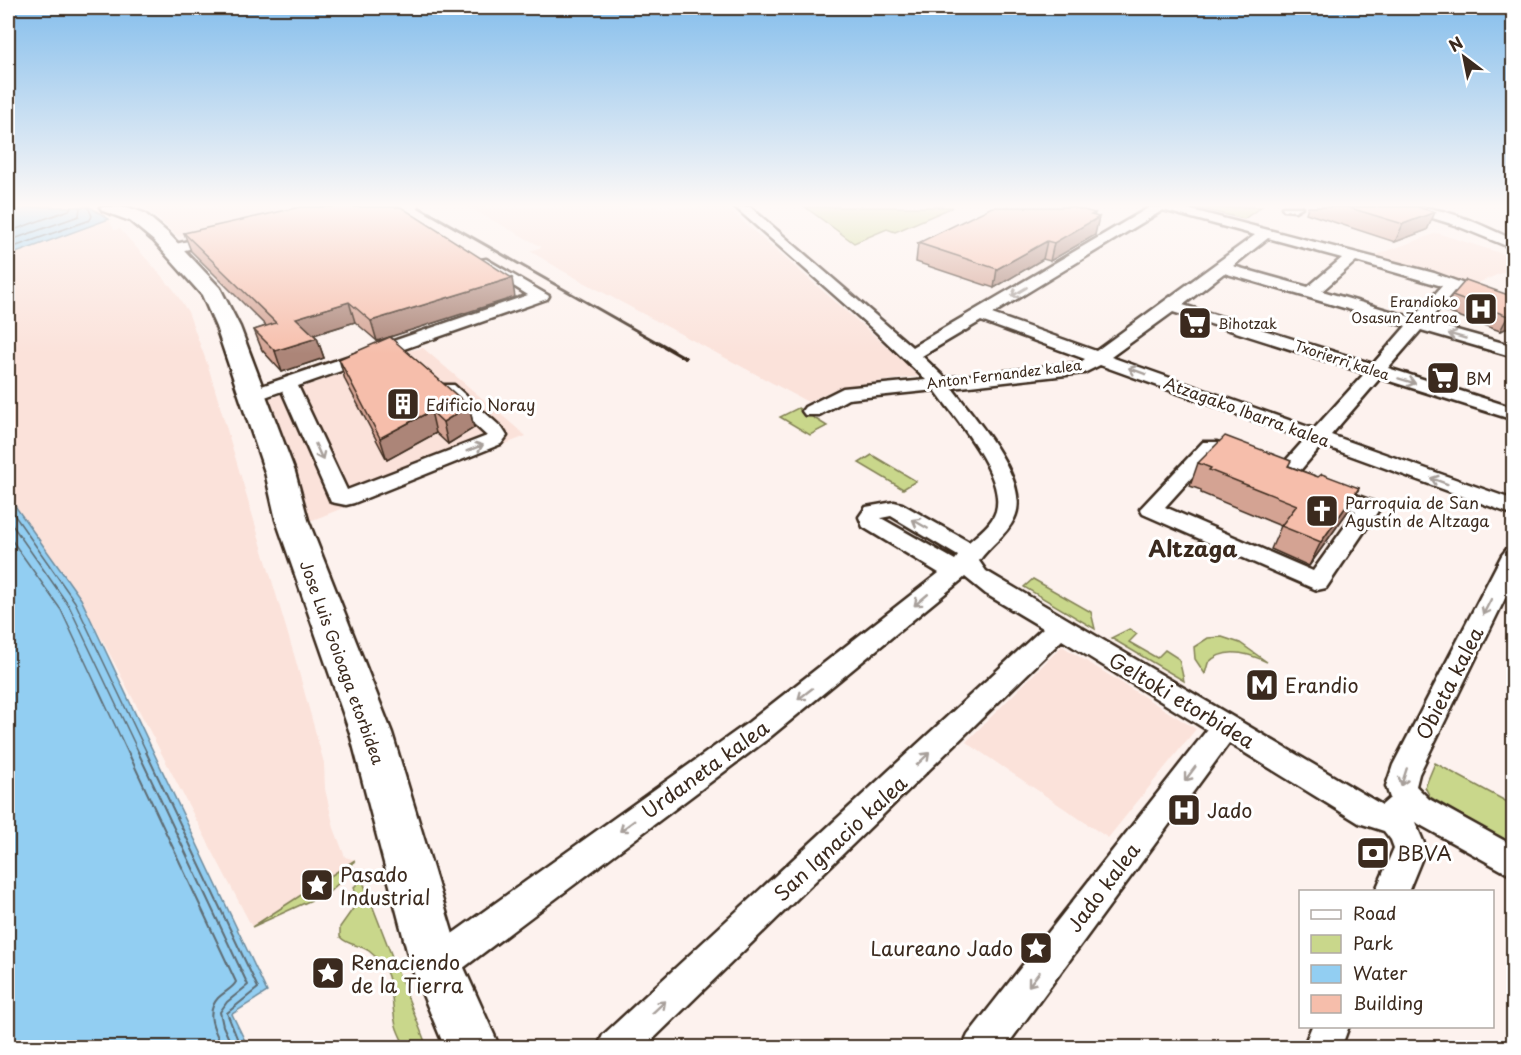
<svg xmlns="http://www.w3.org/2000/svg" width="1521" height="1055" font-family="'Playpen Sans',sans-serif">
<style>
.built{fill:#fbe2da}
.green{fill:#c9d78b;stroke:#828054;stroke-width:1.5}
.water{fill:#92cef2;stroke:#6f8c9d;stroke-width:1.5}
.lines{fill:none;stroke-linecap:round;stroke-linejoin:round}
.shore-far1{stroke:#5e6c73;stroke-width:1.5}
.shore{stroke:#5e6c73;stroke-width:2}
.street-casing{stroke:#3b2a1e;stroke-width:5}
.primary-casing{stroke:#3b2a1e;stroke-width:5}
.street{fill:#fff;fill-rule:evenodd}
.primary{fill:#fff;fill-rule:evenodd}
.rail-far1{stroke:#3b2a1e;stroke-width:3}
.rail{stroke:#3b2a1e;stroke-width:4}
.wall{fill:#d4a393;stroke:#3b2a1e;stroke-width:1.5}
.shaded-wall{fill:#ac8578;stroke:#3b2a1e;stroke-width:1.5}
.building{fill:#f6beab;stroke:#3b2a1e;stroke-width:1.5}
.oneway{stroke:#a79f9a}
.labels{text-anchor:middle;dominant-baseline:central;stroke-width:6;stroke-linejoin:round;paint-order:stroke}
.far-poi-label{font-size:14px;fill:#3b2a1e;stroke:#fff;text-anchor:end}
.far-street-label{font-size:14px;fill:#3b2a1e;stroke:#fff}
.poi-label{font-size:16px;fill:#3b2a1e;stroke:#fff;text-anchor:start}
.street-label{font-size:16px;fill:#3b2a1e;stroke:#fff}
.near-street-label{font-size:20px;fill:#3b2a1e;stroke:#fff}
.near-poi-label{font-size:20px;fill:#3b2a1e;stroke:#fff;text-anchor:start}
.district-label{font-size:22px;font-weight:bold;fill:#3b2a1e;stroke:#fff}
</style>
<rect width="100%" height="100%" fill="#fdf2ee"/>
<filter id="ink" filterUnits="userSpaceOnUse"><feTurbulence type="fractalNoise" baseFrequency=".0167" numOctaves="2"/><feDisplacementMap in="SourceGraphic" scale="12" xChannelSelector="R" yChannelSelector="G"/><feConvolveMatrix kernelMatrix="1 2 1 2 8 2 1 2 1" color-interpolation-filters="sRGB"/></filter>
<g filter="url(#ink)">
<g class="built">
<path d="M145 207H330L178 237Z"/>
<path d="M468 207H726L921 376 840 387 808 402 563 271 530 251 542 247Z"/>
<path d="M109 219 114 230 120 229 174 290 188 312 208 366 295 658 324 763 325 789 334 828 345 857 355 860 252 927 81 599 8 496V256Z"/>
<path d="M1437 233 1513 257 1504 262 1513 268 1478 283 1467 284 1432 272 1373 256Z"/>
<path d="M423 348 526 436 310 521 262 401 410 350Z"/>
<path d="M1062 646 1196 729 1108 838 966 742Z"/>
</g>
<g class="green">
<path d="M805 207H953L895 232 887 229 854 243Z"/>
<path d="M1193 207H1261L1244 219Z"/>
<path d="M798 408 827 426 810 435 780 417Z"/>
<path d="M872 455 916 481 903 489 859 463Z"/>
<path d="M1033 579 1091 612 1095 629 1024 587Z"/>
<path d="M1129 629 1137 634 1129 642 1157 658 1165 650 1179 659 1184 681 1111 638Z"/>
<path d="M1222 637 1240 643 1267 662C1248 653 1224 646 1208 663L1205 674 1195 659 1194 647 1208 638Z"/>
<path d="M1435 763 1513 805V845L1430 797 1425 787Z"/>
<path d="M355 860 341 881 329 892 252 927Z"/>
<path d="M362 879 427 1047H405C402 1039 396 1030 395 1021 390 993 395 971 369 951 360 944 348 946 340 937V927L357 903 354 887Z"/>
</g>
<g class="water">
<path d="M8 207H90L109 219 8 256Z"/>
<path d="M8 496 81 599 267 992 232 1014 248 1047H8Z"/>
</g>
<g class="lines">
<g class="shore-far1">
<path d="M8 232 69 210 71 207"/>
<path d="M8 241 79 216 80 207"/>
<path d="M8 249 90 220 92 216 88 207"/>
<path d="M8 506 75 602 147 753"/>
<path d="M8 519 69 606 139 753"/>
<path d="M8 535 61 610 128 753"/>
</g>
<g class="shore">
<path d="M128 752 236 982C232 989 224 992 218 998 204 1013 215 1032 223 1048"/>
<path d="M138 752 248 985 227 1002 220 1012 223 1026 233 1048"/>
<path d="M146 752 258 988 227 1013 241 1048"/>
</g>
<defs>
<g id="street">
<path d="M735 207H750L912 347 1150 207H1180L1434 273 1514 302V313L1454 291 1428 322 1514 346V357L1421 330 1388 368 1514 408V420L1380 378 1331 435 1514 500V515L1322 445 1298 473 1377 503 1380 508 1326 588 1317 590 1143 514 1140 509 1203 442H1217L1281 466 1305 439 1100 365 1084 373 952 388C974 417 1033 482 1014 519 1006 536 989 546 979 561L986 571 1382 805 1390 798 1386 786 1393 765 1502 555 1506 550 1514 548V580L1419 774 1416 786 1429 799 1514 846V877L1415 822 1426 848 1408 892H1375L1394 848 1391 840 1384 831 1359 823 1229 743 1005 1048H962L968 1035 1207 730 1062 640 644 1048H597L603 1035 1043 628 986 594 965 577 769 738 450 978 437 983 424 978 419 966 424 954 749 722 939 573 863 527 859 517 866 507 894 502 902 504 969 542C979 533 992 524 996 511 1006 475 955 418 935 390L848 399 819 415H805L802 411 805 407 843 388 926 380 875 331ZM1163 210 1255 235 1096 351 992 314ZM1268 238 1342 258 1308 287 1233 266ZM1356 261 1442 286 1414 318 1322 291ZM1224 273 1406 326 1373 364 1183 305ZM1173 312 1365 373 1314 429 1111 357ZM981 321 1085 359 1079 363 945 378 922 356ZM1213 454 1356 511 1313 571 1165 507ZM891 516 958 556 955 560 881 518Z"/>
<path d="M1282 207H1302L1295 211 1284 210Z"/>
<path d="M1405 207C1443 205 1480 225 1514 240V249L1455 225 1407 210Z"/>
<path d="M218 234 223 235 225 238 223 241 172 253 165 249 167 246Z"/>
<path d="M486 259 549 296 547 299 298 386 347 490 487 436 440 393 438 389 440 385H454L502 428 507 436 501 444 354 503 346 505 331 502 282 391 251 402 244 400 242 396 244 392 528 295 481 266 479 263 481 260Z"/>
<path d="M1312 1026H1349L1341 1048H1303Z"/>
</g>
<path id="primary" d="M100 207H127L144 213 168 233 220 288 240 327 295 472 308 520 392 733 461 961 500 1048H445L411 966 350 733 276 520 265 472 216 327 202 295 154 241 130 221 103 211Z"/>
</defs>
<use href="#street" class="street-casing"/>
<use href="#primary" class="primary-casing"/>
<use href="#street" class="street"/>
<use href="#primary" class="primary"/>
<path class="rail-far1" d="M419 207 660 344"/>
<path class="rail" d="M657 342 685 358"/>
</g>
<g class="wall">
<path d="M1308 207H1417L1435 212 1427 230 1395 242 1306 213Z"/>
<path d="M1094 216 1095 235 1050 261 1043 259 994 288 916 262 918 243Z"/>
<path d="M184 233 515 297 377 341 355 322 314 335 317 338 324 358 282 372 262 350 254 330 266 326 191 251Z"/>
<path d="M1452 296 1514 297V326L1500 331 1444 311Z"/>
<path d="M339 359 469 406 474 428 448 444 436 433 387 460 345 380Z"/>
<path d="M1198 463 1289 466 1318 477 1359 488 1348 511 1309 566 1271 549 1281 526 1201 493V490L1190 486Z"/>
</g>
<g class="shaded-wall">
<path d="M1435 212 1427 230 1395 242 1403 224Z"/>
<path d="M1095 213 1093 221 1099 217 1095 235 1050 261 1054 243Z"/>
<path d="M1047 241 1043 259 994 288 997 269Z"/>
<path d="M512 278 515 297 377 341 371 321Z"/>
<path d="M349 302 355 322 303 338 296 318Z"/>
<path d="M1514 314V326L1500 331 1508 316Z"/>
<path d="M317 338 324 358 282 372 275 351Z"/>
<path d="M469 406 474 428 448 444 443 422Z"/>
<path d="M431 411 436 433 387 460 380 438Z"/>
<path d="M1359 488 1348 511 1309 566 1321 542Z"/>
</g>
<g class="building">
<path d="M300 207H401L512 278 371 321 349 302 296 318 317 338 275 351 254 330 276 323 184 233Z"/>
<path d="M992 207H1072L1095 213 1091 215 1099 217 1054 243 1047 241 997 269 918 243Z"/>
<path d="M1347 207H1417L1435 212 1403 224Z"/>
<path d="M1466 280 1514 297V314L1508 316 1452 296Z"/>
<path d="M390 337 469 406 443 422 431 411 380 438 339 359Z"/>
<path d="M1225 436 1291 461 1288 466 1318 477 1322 474 1359 488 1321 542 1281 526 1297 505 1209 470 1211 468 1198 463Z"/>
</g>
<defs><path id="oneway-shaft" d="M-6 0H5M1.5-3L5.5 0L1.5 3" fill="none" stroke-width="1.6" stroke-linecap="round" stroke-linejoin="round" transform="scale(1.5)"/></defs>
<g class="oneway">
<use href="#oneway-shaft" transform="translate(1019 292) rotate(149)"/>
<use href="#oneway-shaft" transform="translate(1457 336) rotate(-164)"/>
<use href="#oneway-shaft" transform="translate(1137 371) rotate(-160)"/>
<use href="#oneway-shaft" transform="translate(1407 381) rotate(17)"/>
<use href="#oneway-shaft" transform="translate(475 448) rotate(-21)"/>
<use href="#oneway-shaft" transform="translate(319 452) rotate(66)"/>
<use href="#oneway-shaft" transform="translate(1439 481) rotate(-160)"/>
<use href="#oneway-shaft" transform="translate(920 524) rotate(-150)"/>
<use href="#oneway-shaft" transform="translate(921 600) rotate(140)"/>
<use href="#oneway-shaft" transform="translate(1487 607) rotate(117)"/>
<use href="#oneway-shaft" transform="translate(805 694) rotate(142)"/>
<use href="#oneway-shaft" transform="translate(923 759) rotate(-44)"/>
<use href="#oneway-shaft" transform="translate(1190 774) rotate(127)"/>
<use href="#oneway-shaft" transform="translate(1404 777) rotate(108)"/>
<use href="#oneway-shaft" transform="translate(627 826) rotate(144)"/>
<use href="#oneway-shaft" transform="translate(1034 979) rotate(128)"/>
<use href="#oneway-shaft" transform="translate(659 1007) rotate(-43)"/>
</g>
</g>
<linearGradient id="sky" x2="0" y2="1"><stop stop-color="#85beec"/><stop offset="0.58" stop-color="#fef9f7"/><stop offset="1" stop-color="#fef9f7" stop-opacity="0"/></linearGradient>
<rect width="1521" height="354" fill="url(#sky)"/>
<defs>
<symbol id="hospital-square" viewBox="-11 -11 22 22"><rect x="-9" y="-9" width="18" height="18" rx="4" fill="#3b2a1e" stroke="#fff"/><path d="M-5-5h3v3.5h4V-5h3V5h-3V1.5h-4V5h-3Z" fill="#fff"/></symbol>
<symbol id="supermarket-square" viewBox="-11 -11 22 22"><rect x="-9" y="-9" width="18" height="18" rx="4" fill="#3b2a1e" stroke="#fff"/><path d="M-6-5.5h2.5l.6 2H6L4.5 2H-2.5L-4.4-4H-6ZM-1.5 3.2a1.3 1.3 0 1 0 .1 0ZM3 3.2a1.3 1.3 0 1 0 .1 0Z" fill="#fff"/></symbol>
<symbol id="building-square" viewBox="-11 -11 22 22"><rect x="-9" y="-9" width="18" height="18" rx="4" fill="#3b2a1e" stroke="#fff"/><path d="M-4-6H4V6H1V3H-1V6H-4ZM-2.5-4.3h1.7v1.8h-1.7ZM.8-4.3h1.7v1.8H.8ZM-2.5-1h1.7V.8h-1.7ZM.8-1h1.7V.8H.8Z" fill="#fff"/></symbol>
<symbol id="church-square" viewBox="-11 -11 22 22"><rect x="-9" y="-9" width="18" height="18" rx="4" fill="#3b2a1e" stroke="#fff"/><path d="M-1.2-6h2.4v3.5h3.3v2.4h-3.3V6h-2.4V-.1h-3.3v-2.4h3.3Z" fill="#fff"/></symbol>
<symbol id="metro-square" viewBox="-11 -11 22 22"><rect x="-9" y="-9" width="18" height="18" rx="4" fill="#3b2a1e" stroke="#fff"/><path d="M-5.5 5V-5H-3L0 0L3-5H5.5V5H3V-.5L0 4L-3-.5V5Z" fill="#fff"/></symbol>
<symbol id="bank-square" viewBox="-11 -11 22 22"><rect x="-9" y="-9" width="18" height="18" rx="4" fill="#3b2a1e" stroke="#fff"/><path d="M-6-4H6V4H-6ZM0-2.3a2.3 2.3 0 1 0 0 4.6a2.3 2.3 0 1 0 0-4.6Z" fill="#fff"/></symbol>
<symbol id="sight-square" viewBox="-11 -11 22 22"><rect x="-9" y="-9" width="18" height="18" rx="4" fill="#3b2a1e" stroke="#fff"/><path d="M0-6L1.8-2.2L6-1.7L2.9 1.2L3.7 5.4L0 3.3L-3.7 5.4L-2.9 1.2L-6-1.7L-1.8-2.2Z" fill="#fff"/></symbol>
</defs>
<g fill-rule="evenodd">
<use href="#hospital-square" x="1462" y="290" width="38" height="38"/>
<use href="#supermarket-square" x="1176" y="304" width="38" height="38"/>
<use href="#supermarket-square" x="1424" y="359" width="38" height="38"/>
<use href="#building-square" x="384" y="385" width="38" height="38"/>
<use href="#church-square" x="1303" y="492" width="38" height="38"/>
<use href="#metro-square" x="1243" y="666" width="38" height="38"/>
<use href="#hospital-square" x="1165" y="791" width="38" height="38"/>
<use href="#bank-square" x="1354" y="834" width="38" height="38"/>
<use href="#sight-square" x="298" y="866" width="38" height="38"/>
<use href="#sight-square" x="1017" y="929" width="38" height="38"/>
<use href="#sight-square" x="309" y="954" width="38" height="38"/>
</g>
<g class="labels">
<g class="far-poi-label">
<text x="1458" y="301">Erandioko<tspan x="1458" dy="16">Osasun Zentroa</tspan></text>
<text x="1218" y="323" text-anchor="start">Bihotzak</text>
</g>
<g class="far-street-label">
<text transform="translate(1342 360) rotate(18)">Txorierri kalea</text>
<text transform="translate(1004 374) rotate(-7)">Anton Fernandez kalea</text>
</g>
<g class="poi-label">
<text x="1466" y="378">BM</text>
<text x="426" y="404">Edificio Noray</text>
<text x="1345" y="502">Parroquia de San<tspan x="1345" dy="18">Agustín de Altzaga</tspan></text>
</g>
<g class="street-label">
<text transform="translate(1247 411) rotate(20)">Atzagako Ibarra kalea</text>
<text transform="translate(343 662) rotate(70)">Jose Luis Goioaga etorbidea</text>
</g>
<g class="near-street-label">
<text transform="translate(1449 683) rotate(-63)">Obieta kalea</text>
<text transform="translate(1182 700) rotate(31)">Geltoki etorbidea</text>
<text transform="translate(705 769) rotate(-36)">Urdaneta kalea</text>
<text transform="translate(840 838) rotate(-43)">San Ignacio kalea</text>
<text transform="translate(1103 887) rotate(-53)">Jado kalea</text>
</g>
<g class="near-poi-label">
<text x="1285" y="685">Erandio</text>
<text x="1207" y="810">Jado</text>
<text x="1396" y="853">BBVA</text>
<text x="340" y="874">Pasado<tspan x="340" dy="23">Industrial</tspan></text>
<text x="1013" y="948" text-anchor="end">Laureano Jado</text>
<text x="351" y="962">Renaciendo<tspan x="351" dy="23">de la Tierra</tspan></text>
</g>
<g class="district-label">
<text x="1193" y="547">Altzaga</text>
</g>
</g>
<rect width="1521" height="1055" fill="none" stroke="#fff" stroke-width="30"/>
<rect x="15" y="15" width="1491" height="1025" fill="none" stroke="#3b2a1e" stroke-width="2" filter="url(#ink)"/>
<rect x="1299" y="890" width="195" height="138" fill="#ffffff" stroke="#b1aaa5" stroke-width="1.5"/>
<rect x="1311" y="910" width="30" height="9" fill="#ffffff" stroke="#b1aaa5" stroke-width="1.5"/>
<text x="1353" y="920" font-size="18" fill="#3b2a1e">Road</text>
<rect x="1311" y="935" width="30" height="18" fill="#c9d78b" stroke="#b1aaa5" stroke-width="1.5"/>
<text x="1353" y="950" font-size="18" fill="#3b2a1e">Park</text>
<rect x="1311" y="965" width="30" height="18" fill="#92cef2" stroke="#b1aaa5" stroke-width="1.5"/>
<text x="1353" y="980" font-size="18" fill="#3b2a1e">Water</text>
<rect x="1311" y="995" width="30" height="18" fill="#f6beab" stroke="#b1aaa5" stroke-width="1.5"/>
<text x="1353" y="1010" font-size="18" fill="#3b2a1e">Building</text>
<g transform="translate(1464 57) rotate(328)" stroke="#ffffff" stroke-width="4.5" paint-order="stroke">
<path d="M0-4.5L10 22L0 15L-10 22Z" fill="#3b2a1e"/>
<text y="-9" font-size="16" font-weight="bold" text-anchor="middle" fill="#3b2a1e">N</text>
</g>
</svg>
